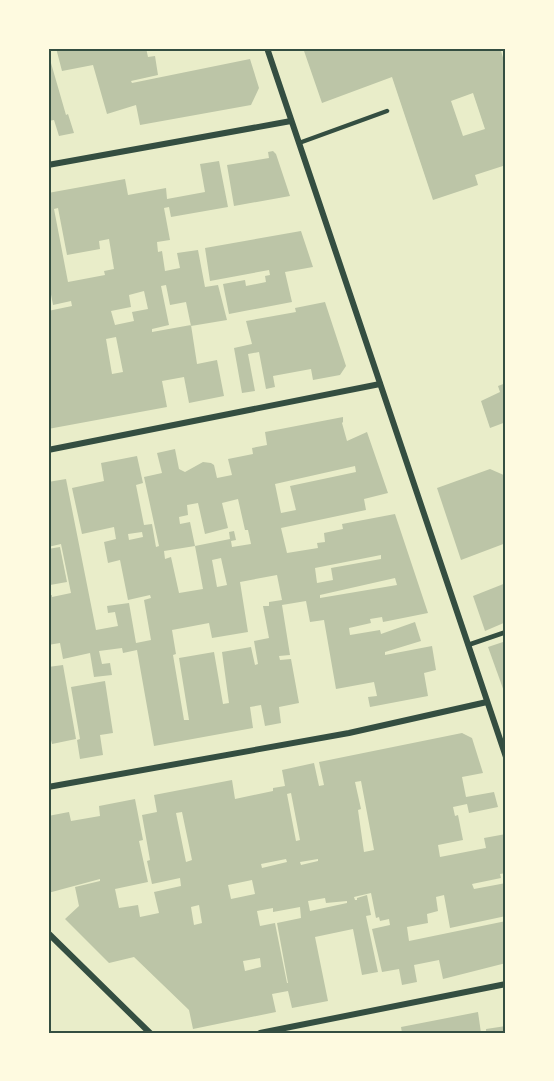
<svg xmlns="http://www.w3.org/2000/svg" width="554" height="1081" font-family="Manrope,sans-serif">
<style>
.building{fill:#bcc5a7;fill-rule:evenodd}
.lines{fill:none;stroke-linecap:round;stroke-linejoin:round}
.service{stroke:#344e41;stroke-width:4.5}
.minor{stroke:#344e41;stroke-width:6}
.neatline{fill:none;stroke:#344e41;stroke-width:2}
</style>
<rect width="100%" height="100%" fill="#e9edc9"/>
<g class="building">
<path d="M56 48H89V51L101 48H146L148 57 155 56 158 75 131 81 132 83 250 59 259 88 251 105 140 125 136 105 107 114 93 65 62 71Z"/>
<path d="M303 48H500L506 67V165L475 175 478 185 433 200 392 77 322 103ZM473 93 485 129 463 136 451 101Z"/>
<path d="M51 63 66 115 68 114 74 133 59 136 54 120 48 121V64Z"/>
<path d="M273 151 276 154 290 196 234 206 227 165 269 158 268 152Z"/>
<path d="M219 161 228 207 171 217 169 207 164 208 170 240 157 242 158 252 162 251 165 271 180 268 177 253 198 250 205 287 218 285 227 320 191 326 186 302 170 305 166 285 161 286 169 325 152 329V332L191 325 197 364 217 360 224 396 189 403 184 377 162 381 167 407 48 429V311L72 306 71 301 53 305 50 289 48 290V193L125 179 128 195 166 188 167 199 205 192 200 164ZM58 208 67 255 100 249 99 241 109 239 114 269 104 271 105 275 68 282 54 209ZM144 291 148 309 132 312 134 321 115 325 111 311 131 307 129 295ZM116 337 123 372 112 374 106 339Z"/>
<path d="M301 231 313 267 285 272 292 302 229 314 223 284 245 280 246 286 266 282 265 276 270 275 269 270 210 281 205 248Z"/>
<path d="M325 302 346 366 340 375 313 380 311 369 273 376 275 387 266 389 259 352 248 354 255 391 242 393 234 348 252 344 246 321 296 312 295 308Z"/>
<path d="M506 383V422L490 428 481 401 500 392 498 386Z"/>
<path d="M343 417V422L342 423 347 441 367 432 388 493 364 499 366 510 281 528 287 553 318 548 317 543 325 542 324 533 343 529 342 524 395 514 428 613 383 622 382 617 370 619 371 623 349 628 350 635 380 630 381 634 415 622 421 641 385 652V655L432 646 436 670 424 673 428 696 370 707 368 697 377 696 374 682 336 689 324 620 310 622 306 601 282 605 290 655 279 656 280 660 291 659 299 703 279 707 281 723 265 726 261 705 250 707 253 728 154 746 137 650 123 653 122 648 99 651 102 664 110 663 112 675 94 677 90 653 63 659 60 643 48 645V596L52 595V597L71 593 61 544 48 547V482L66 479 96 630 118 626 115 612 108 613 107 606 129 603 136 643 151 640 144 600 151 598 150 595 128 600 120 560 108 563 104 542 116 539 114 527 82 534 72 488 104 481 101 463 137 456 143 483 136 485 144 525 152 524 156 547 159 546 144 477 162 473 157 453 175 449 179 469 185 472 203 462 211 463 214 465 217 478 232 475 228 459 253 454 252 448 267 445 265 432ZM355 466 356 472 290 486 296 510 281 513 275 484ZM238 499 245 530H248L251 544 232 547 231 541 236 540 234 531 229 532 230 539 195 546 190 522 180 524 179 517 188 515 187 505 198 503 205 534 228 528 222 503ZM142 532 143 537 129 540 128 534ZM195 546 203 589 179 593 171 557 165 559 164 551ZM381 555V559L331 568 333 580 317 583 315 568ZM221 558 227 585 217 587 212 560ZM277 575 282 600 269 602V606H263L269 638 254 641 258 664 255 665 251 647 222 652 229 703 223 704 214 652 179 658 189 720H184L173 655 176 654 172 630 209 623 212 638 248 632 240 582ZM395 578 397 585 320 598V595Z"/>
<path d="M490 469 506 476V543L461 560 437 488Z"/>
<path d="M60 547 67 582 50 585 48 549Z"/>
<path d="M506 583V622L485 631 473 596Z"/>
<path d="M506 641V697L488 647Z"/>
<path d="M63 665 76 739 52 744 51 740H48V667Z"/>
<path d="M105 681 113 733 100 735 103 755 80 759 77 740 80 739 71 687Z"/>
<path d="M462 733 472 738 483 773 462 777 466 797 494 792 498 807 469 813 467 804 453 807 455 816 458 815 463 840 438 845 440 857 486 848 484 838 506 834V873L500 874 501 878 472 884 474 889 506 883V916L450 928 444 895 436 897 438 911 427 914 428 923 407 927 409 941 506 921V963L443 979 439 960 414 965 417 982 402 985 399 969 382 972 372 929 390 925 389 919 380 921 379 917 376 918 371 893 354 897 355 900H357V898L367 895 371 915 366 916 378 972 362 975 353 929 315 937 328 1001 292 1008 288 991 272 994 276 1012 193 1029 189 1010 134 957 109 963 65 919 79 906 75 887 100 881V879L48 893V816L69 812 71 821 100 816 99 806 135 799 143 840 139 841 148 882 115 889 119 908 138 905 140 917 159 913 154 892 181 886 180 878 152 884 147 861 150 860 142 815 157 812 154 795 232 780 235 799 273 791V788L285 786 282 770 314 763 319 786 324 785 319 762ZM361 781 374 850 364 852 358 810 361 809 355 782ZM291 793 300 840 296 841 287 794ZM182 812 192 860 186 862 176 813ZM286 859 287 862 262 868 261 864ZM318 859V861L301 865 300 862ZM252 880 255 894 231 899 228 885ZM325 898 326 903 347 901V903L310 911 308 901ZM199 905 202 923 194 925 191 907ZM300 907 301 918 277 923 288 983H287L275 923 260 926 257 911 273 908V912ZM260 958 261 967 245 971 243 961Z"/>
<path d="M503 1007H506V1025H504Z"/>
<path d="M478 1012 481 1033H402L401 1027Z"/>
<path d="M506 1026V1033H486V1029Z"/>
</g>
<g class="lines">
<g class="service">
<path d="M299 143 387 111"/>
<path d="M468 645 506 632"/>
</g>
<g class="minor">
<path d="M267 48 506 757"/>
<path d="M48 165 291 121"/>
<path d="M48 450 380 384"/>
<path d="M48 787 349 733 487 702"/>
<path d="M48 933 150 1033"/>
<path d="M260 1033 506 984"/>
</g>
</g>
<rect width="554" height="1081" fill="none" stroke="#fefae0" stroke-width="99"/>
<rect x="50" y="50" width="454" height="982" class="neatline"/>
</svg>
